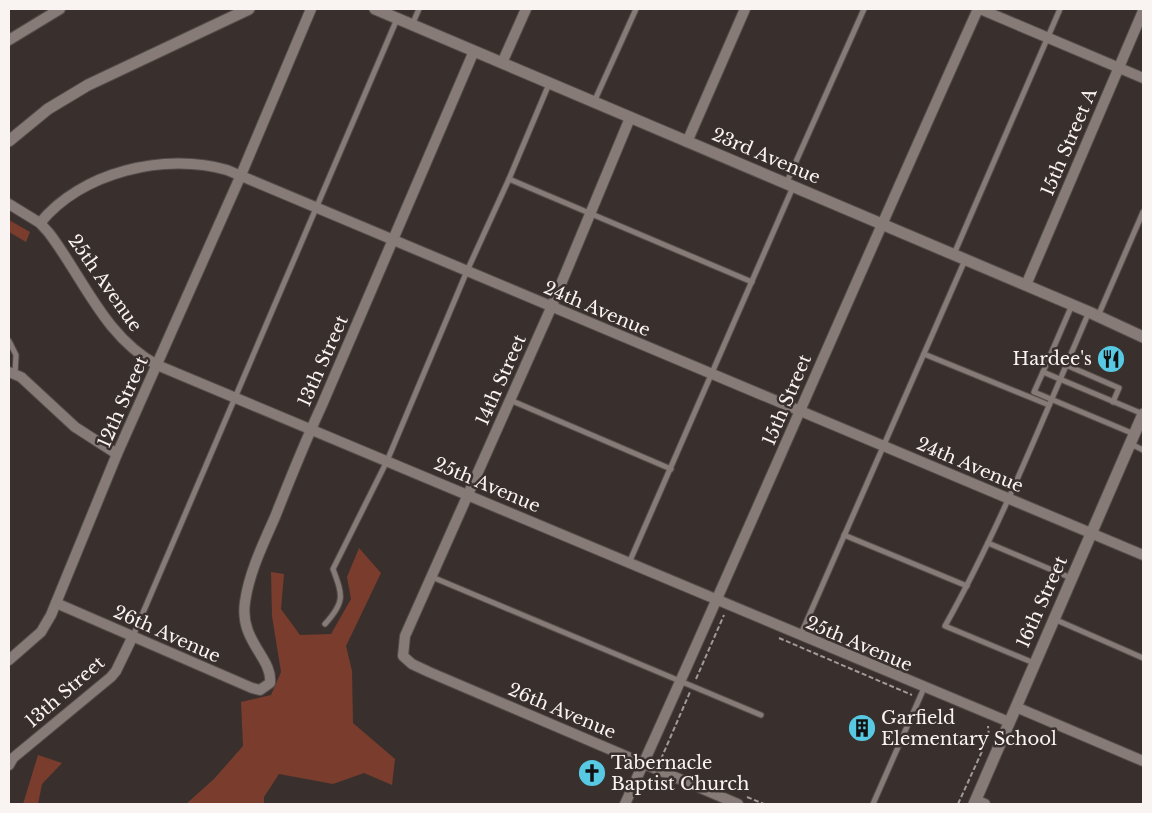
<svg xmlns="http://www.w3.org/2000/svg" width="1152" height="813" font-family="'Libre Baskerville',serif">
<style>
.green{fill:#7a3c2c}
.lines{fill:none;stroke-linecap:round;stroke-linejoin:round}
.service-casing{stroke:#544d4a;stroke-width:7}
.minor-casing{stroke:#544d4a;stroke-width:12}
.tertiary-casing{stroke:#544d4a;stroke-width:13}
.path{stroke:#a19a98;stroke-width:2;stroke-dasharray:5 2.5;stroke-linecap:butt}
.service{stroke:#877b78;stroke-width:5}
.minor{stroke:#877b78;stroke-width:10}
.tertiary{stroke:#877b78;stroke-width:11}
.labels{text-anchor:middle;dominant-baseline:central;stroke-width:5;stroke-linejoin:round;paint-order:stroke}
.street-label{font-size:18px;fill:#f9f3f1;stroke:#39302d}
.poi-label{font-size:18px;fill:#f9f3f1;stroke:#39302d;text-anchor:start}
</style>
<rect width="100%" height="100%" fill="#39302d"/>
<g class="green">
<path d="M9 220 30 232 26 242 9 232Z"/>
<path d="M359 548 381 573 346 646 352 671 353 723 395 759 392 785 364 773 333 784 279 774 264 797V804H186L214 779 243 746 241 702 271 695 281 672 272 616 271 572 284 574 281 609 300 635 331 634 351 599 347 577Z"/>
<path d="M38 755 62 763 42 784 38 804H23Z"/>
</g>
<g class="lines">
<defs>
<g id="service">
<path d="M412 25 419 9"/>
<path d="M594 102 636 9"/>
<path d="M509 179 752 282"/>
<path d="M786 184 864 9"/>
<path d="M954 254 1060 9"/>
<path d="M1072 305 1043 372 1143 414"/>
<path d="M1098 316 1143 212"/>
<path d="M9 341 16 355 15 374"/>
<path d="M924 354 1049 405"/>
<path d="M1066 365 1119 388 1113 402"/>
<path d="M1043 372 1034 392 1134 434"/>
<path d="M510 400 671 469"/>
<path d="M1131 444 1143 450"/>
<path d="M844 535 967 586"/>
<path d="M988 543 1071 578"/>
<path d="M629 563 793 187"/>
<path d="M432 577 761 715"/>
<path d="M1054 619 1143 658"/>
<path d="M325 624C345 602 343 596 333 569L387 461 467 271 509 179 549 84"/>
<path d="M801 634 965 260"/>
<path d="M133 636 397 19"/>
<path d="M1034 663 945 626C1001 526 1043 418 1089 312"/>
<path d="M873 804 924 688"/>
</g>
<g id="minor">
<path d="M980 9 1143 78"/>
<path d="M9 40 60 9"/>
<path d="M502 63 526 9"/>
<path d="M630 118 551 308 405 636 403 656 412 664 429 672 738 804"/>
<path d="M687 142 745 9"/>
<path d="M9 204 40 223 49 233C84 279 104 336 157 365L1009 722"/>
<path d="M40 223C81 172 165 152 227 170L1143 555"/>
<path d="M1026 285 1143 11"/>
<path d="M9 372 21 377 75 427 117 454"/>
<path d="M56 603 252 688 260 690 270 683C273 658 239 641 245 602 249 573 263 544 275 517 290 479 305 442 322 405 373 287 424 169 474 51"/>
<path d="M9 660 41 632 51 615 117 454 241 175 311 9"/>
<path d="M1016 707 1143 761"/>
<path d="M9 765 13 758 111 677 116 671 133 636"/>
<path d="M976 800 985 804"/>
<path d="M625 804C745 540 859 273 978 9"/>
</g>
<g id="tertiary">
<path d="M375 9 1089 312 1143 337"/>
<path d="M9 141 48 109 88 85 249 9"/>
<path d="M974 804 1143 414"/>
</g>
</defs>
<use href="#service" class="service-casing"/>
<use href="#minor" class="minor-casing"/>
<use href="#tertiary" class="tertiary-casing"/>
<g class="path">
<path d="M779 638 912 695"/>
<path d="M696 679 724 615"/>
<path d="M661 759 690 692"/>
<path d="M747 797 764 804"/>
<path d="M958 804 989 736 988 726"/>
</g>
<use href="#service" class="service"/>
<use href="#minor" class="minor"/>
<use href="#tertiary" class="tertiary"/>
</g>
<defs>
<symbol id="restaurant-disc" viewBox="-11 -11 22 22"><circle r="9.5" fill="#58c9e3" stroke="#39302d"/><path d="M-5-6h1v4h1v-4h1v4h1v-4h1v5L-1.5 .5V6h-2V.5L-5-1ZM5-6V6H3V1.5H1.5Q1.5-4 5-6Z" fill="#111"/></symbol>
<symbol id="building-disc" viewBox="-11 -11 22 22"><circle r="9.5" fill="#58c9e3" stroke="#39302d"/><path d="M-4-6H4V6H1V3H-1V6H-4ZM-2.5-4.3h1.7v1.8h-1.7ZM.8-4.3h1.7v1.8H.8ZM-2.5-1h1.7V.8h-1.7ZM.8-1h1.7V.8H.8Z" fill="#111"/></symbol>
<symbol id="church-disc" viewBox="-11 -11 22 22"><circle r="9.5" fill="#58c9e3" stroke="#39302d"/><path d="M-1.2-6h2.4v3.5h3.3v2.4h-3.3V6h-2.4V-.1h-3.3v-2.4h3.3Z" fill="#111"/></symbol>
</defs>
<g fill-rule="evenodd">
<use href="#restaurant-disc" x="1095" y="343" width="32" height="32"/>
<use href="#building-disc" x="846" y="712" width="32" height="32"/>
<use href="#church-disc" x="576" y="757" width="32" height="32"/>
</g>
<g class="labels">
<g class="street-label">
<text transform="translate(1069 142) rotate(-67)">15th Street A</text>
<text transform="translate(766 156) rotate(23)">23rd Avenue</text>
<text transform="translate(105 283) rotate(55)">25th Avenue</text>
<text transform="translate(597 309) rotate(23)">24th Avenue</text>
<text transform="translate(323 361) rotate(-66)">13th Street</text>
<text transform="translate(501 380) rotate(-66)">14th Street</text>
<text transform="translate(787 400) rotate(-67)">15th Street</text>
<text transform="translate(123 402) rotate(-66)">12th Street</text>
<text transform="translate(970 465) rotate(23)">24th Avenue</text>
<text transform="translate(487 485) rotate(23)">25th Avenue</text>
<text transform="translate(1042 602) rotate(-66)">16th Street</text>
<text transform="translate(167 634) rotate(24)">26th Avenue</text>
<text transform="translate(859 644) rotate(23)">25th Avenue</text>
<text transform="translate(65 692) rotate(-41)">13th Street</text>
<text transform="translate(562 711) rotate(23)">26th Avenue</text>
</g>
<g class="poi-label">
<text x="1092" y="359" text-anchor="end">Hardee's</text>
<text x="881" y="718">Garfield<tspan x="881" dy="21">Elementary School</tspan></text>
<text x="611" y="763">Tabernacle<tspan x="611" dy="21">Baptist Church</tspan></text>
</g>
</g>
<rect width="1152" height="813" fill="none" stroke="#f9f3f1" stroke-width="20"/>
</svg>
